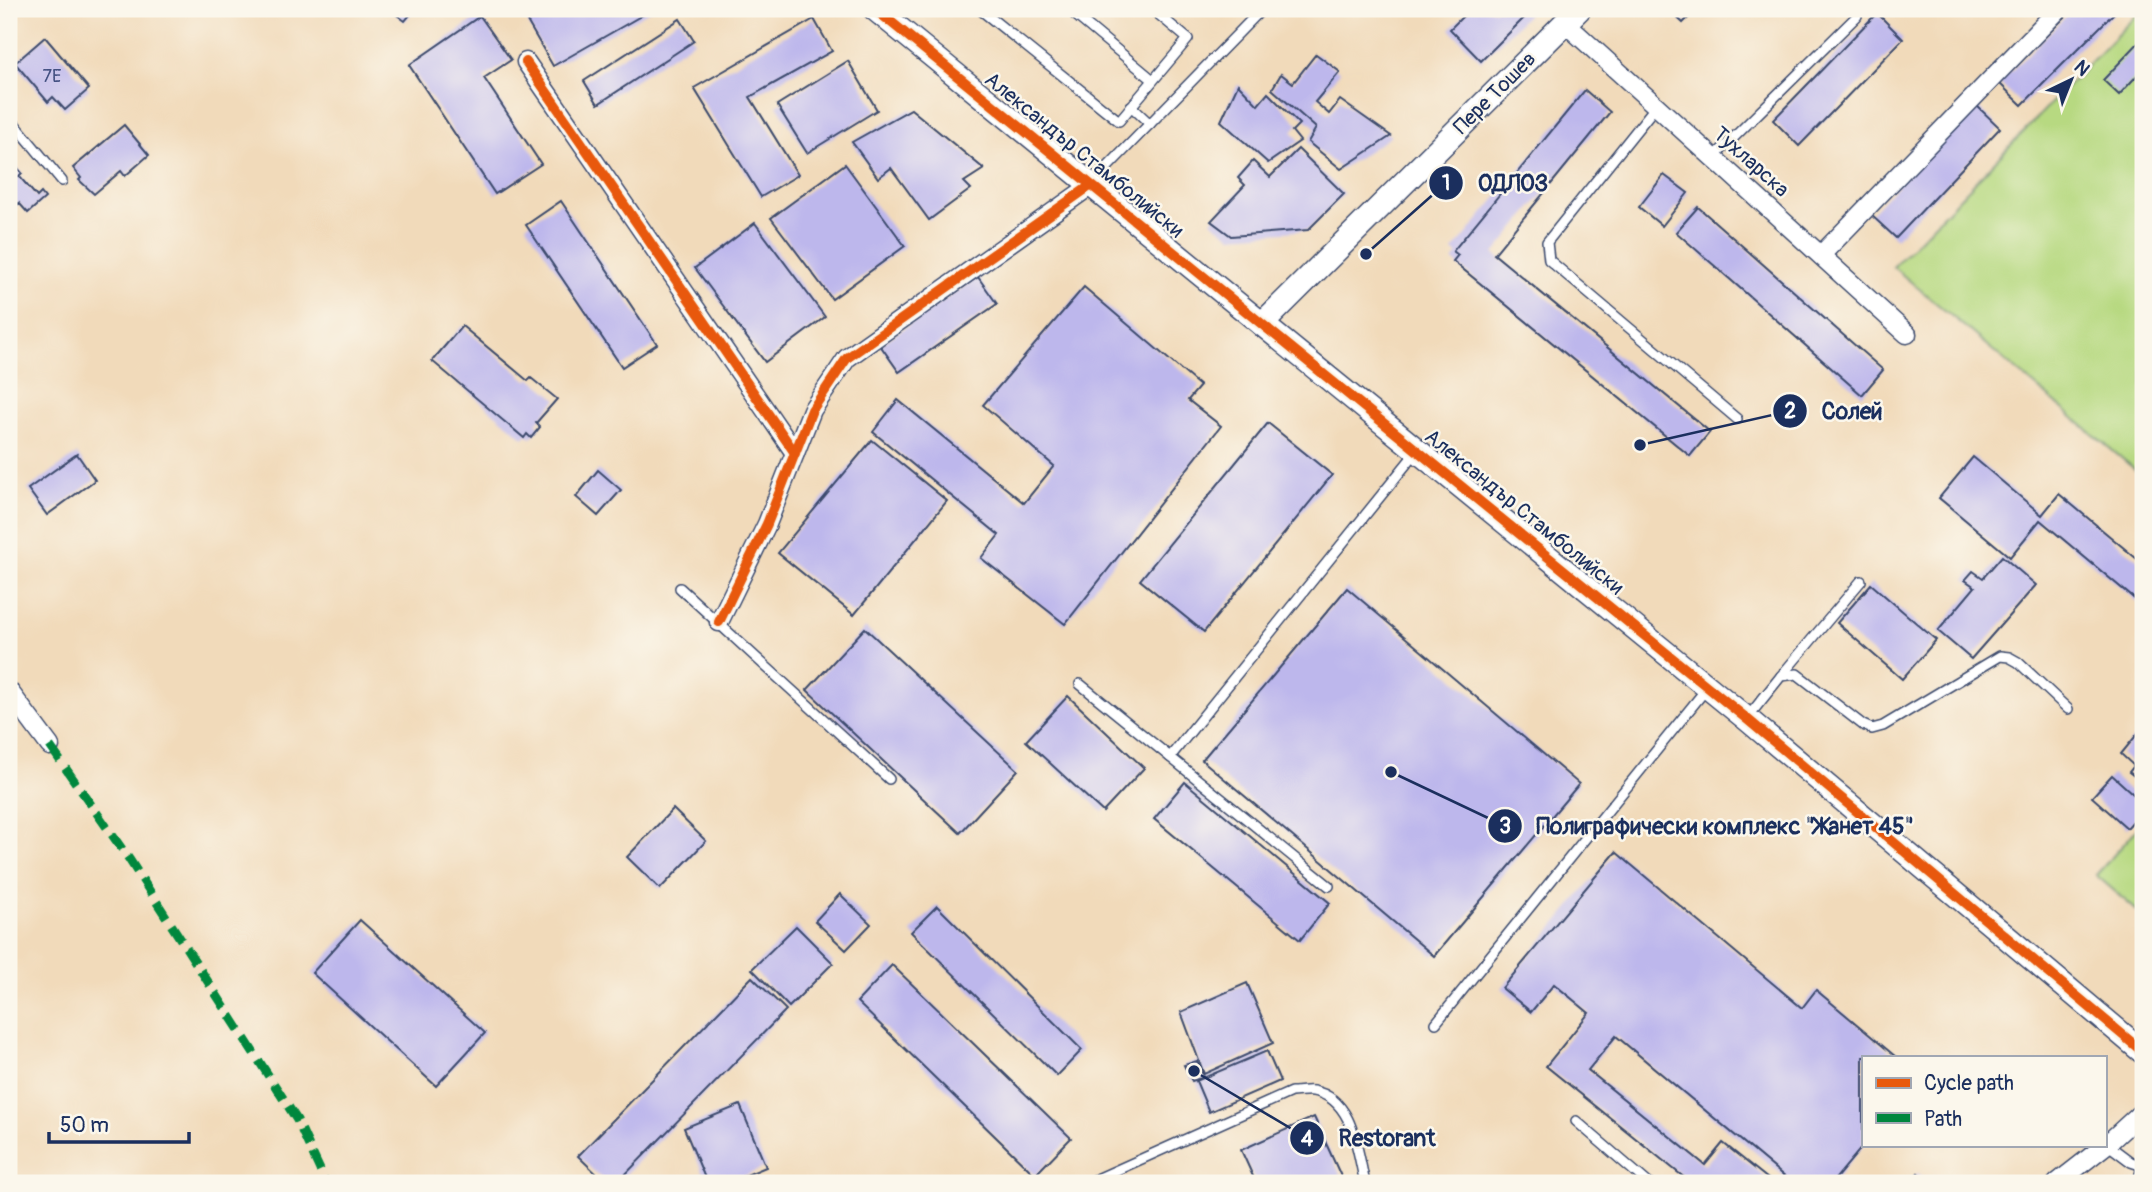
<svg xmlns="http://www.w3.org/2000/svg" width="2152" height="1192" font-family="Pangolin,sans-serif">
<style>
.green{fill:#b7d981;stroke:#698470;stroke-width:2}
.building{fill:#bdb7ec}
.lines{fill:none;stroke-linecap:round;stroke-linejoin:round}
.service-casing{stroke:#3b496c;stroke-width:12}
.minor-casing{stroke:#3b496c;stroke-width:21}
.tertiary-casing{stroke:#3b496c;stroke-width:26}
.service{stroke:#fff;stroke-width:9}
.minor{stroke:#fff;stroke-width:18}
.tertiary{stroke:#fff;stroke-width:23}
.quiet{stroke:#00873e;stroke-width:9;stroke-dasharray:18 9;stroke-linecap:butt}
.cycleway-casing{stroke:#fbf7ec;stroke-width:15}
.cycleway{stroke:#e8590c;stroke-width:10}
.labels{text-anchor:middle;dominant-baseline:central;stroke-width:5;stroke-linejoin:round;paint-order:stroke}
.number-label{font-size:18px;fill:#445182}
.street-label{font-size:21px;fill:#1b2f5e;stroke:#fbf7ec}
.leader{fill:none;stroke:#1b2f5e;stroke-width:2.5}
.callout-dot{fill:#1b2f5e;stroke:#fbf7ec;stroke-width:2.5}
.mark-label{font-size:21px;text-anchor:middle;font-weight:bold;fill:#fff}
.callout-label{font-size:23px;text-anchor:middle;font-weight:bold;fill:#1b2f5e;stroke:#fbf7ec;stroke-width:5;stroke-linejoin:round;paint-order:stroke}
</style>
<rect width="100%" height="100%" fill="#fbf7ec"/>
<filter id="ink" filterUnits="userSpaceOnUse"><feTurbulence type="fractalNoise" baseFrequency=".0143" numOctaves="2"/><feDisplacementMap in="SourceGraphic" scale="14" xChannelSelector="R" yChannelSelector="G"/><feConvolveMatrix kernelMatrix="1 2 1 2 8 2 1 2 1" color-interpolation-filters="sRGB"/></filter>
<filter id="wash" filterUnits="userSpaceOnUse"><feTurbulence type="fractalNoise" baseFrequency=".00686" numOctaves="4" result="noise"/><feDisplacementMap in="SourceGraphic" scale="28" xChannelSelector="R" yChannelSelector="G"/><feGaussianBlur stdDeviation="1.57" result="paint"/><feColorMatrix in="noise" values="0 0 0 0 0 0 0 0 0 0 0 0 0 0 0 0 0 1.4 0 .05"/><feComposite in="paint" operator="in"/></filter>
<g filter="url(#wash)">
<rect width="100%" height="100%" fill="#f1daba"/>
<g class="green">
<path d="M2142 9H2143V476L1893 267Z"/>
<path d="M2137 829 2143 835V916L2096 875Z"/>
</g>
<g id="blocks">
<g class="building">
<path d="M389 9H415L405 21Z"/>
<path d="M520 9H653L553 66Z"/>
<path d="M1470 9H1522L1528 14 1481 61 1450 29Z"/>
<path d="M1668 9H1697L1683 23Z"/>
<path d="M2073 9H2118L2022 105 1999 83Z"/>
<path d="M1877 13 1903 39 1799 146 1773 120Z"/>
<path d="M480 16 511 60 484 78 541 164 495 194 409 65Z"/>
<path d="M680 19 694 41 598 104 584 81Z"/>
<path d="M814 19 832 51 750 97 798 175 761 197 694 88Z"/>
<path d="M45 37 89 89 65 110 53 97 48 102 15 63Z"/>
<path d="M2143 38V69L2119 95 2103 80Z"/>
<path d="M1316 54 1340 72 1315 102 1329 114 1340 100 1391 136 1341 169 1308 142 1316 128 1272 89 1281 74 1293 83Z"/>
<path d="M848 61 877 110 807 153 777 105Z"/>
<path d="M1238 84 1258 105 1268 93 1299 124 1292 131 1300 141 1268 163 1221 121Z"/>
<path d="M1585 90 1610 112 1494 254 1710 432 1690 456 1453 261 1458 255 1453 251Z"/>
<path d="M1975 104 2000 128 1896 238 1870 214Z"/>
<path d="M911 109 984 169 964 182 971 189 929 220 891 168 878 178 852 142Z"/>
<path d="M124 125 149 155 125 176 121 171 94 194 79 180 81 178 73 168Z"/>
<path d="M1298 149 1344 194 1308 230 1231 236 1211 221 1245 185 1238 178 1253 161 1270 177Z"/>
<path d="M845 164 905 246 832 299 771 218Z"/>
<path d="M15 165 22 173 19 176 37 197 41 193 45 198 28 213 19 203 10 211 12 213 9 215V171Z"/>
<path d="M1664 175 1688 193 1662 226 1639 207Z"/>
<path d="M561 201 657 344 622 367 526 225Z"/>
<path d="M1698 207 1883 370 1862 395 1676 232Z"/>
<path d="M755 223 825 317 765 362 695 268Z"/>
<path d="M978 277 997 304 899 372 880 345Z"/>
<path d="M1084 287 1200 386 1188 400 1221 426 1065 624 981 558 999 535 873 432 898 400 1024 503 1054 466 983 405Z"/>
<path d="M462 326 528 381 531 378 557 399 536 423 540 427 531 438 527 434 524 438 432 361Z"/>
<path d="M1268 423 1332 475 1204 632 1140 580Z"/>
<path d="M872 440 947 501 854 615 778 553Z"/>
<path d="M77 454 95 480 47 515 28 489Z"/>
<path d="M1973 457 2042 515 2059 494 2143 564V606L2040 520 2010 557 1939 498Z"/>
<path d="M598 470 621 490 598 516 576 497Z"/>
<path d="M2002 556 2036 585 1971 659 1938 631 1975 587 1965 580 1973 571 1983 578Z"/>
<path d="M1871 584 1936 640 1902 679 1837 623Z"/>
<path d="M1347 588 1579 784 1434 956 1202 760Z"/>
<path d="M865 628 1018 770 960 833 807 690Z"/>
<path d="M1068 696 1144 768 1103 812 1026 741Z"/>
<path d="M2143 727V783L2129 772 2134 766 2121 754Z"/>
<path d="M2112 775 2143 803V810L2127 828 2092 797Z"/>
<path d="M1185 782 1330 903 1300 940 1154 819Z"/>
<path d="M673 809 706 841 660 889 627 857Z"/>
<path d="M1616 852 1802 1008 1816 990 1896 1057H1863V1146L1832 1183H1792L1616 1036 1588 1070 1705 1165 1723 1143 1773 1183H1691L1546 1066 1589 1013 1554 984 1531 1012 1502 988Z"/>
<path d="M840 894 871 924 846 950 815 921Z"/>
<path d="M937 906 1082 1050 1057 1076 911 932Z"/>
<path d="M360 920 485 1033 436 1086 312 973Z"/>
<path d="M796 926 833 963 789 1007 752 969Z"/>
<path d="M892 965 1071 1138 1035 1175 857 1002Z"/>
<path d="M752 977 786 1010 617 1183H606L578 1156Z"/>
<path d="M1247 983 1273 1043 1204 1074 1181 1012Z"/>
<path d="M1267 1051 1280 1081 1209 1112 1196 1081Z"/>
<path d="M1197 1061 1204 1077 1192 1081 1184 1065Z"/>
<path d="M740 1105 766 1167 727 1183H707L684 1128Z"/>
<path d="M1314 1117 1344 1183H1256L1241 1150Z"/>
<path d="M1918 1173 1929 1183H1909Z"/>
</g>
</g>
</g>
<g filter="url(#ink)">
<use href="#blocks" fill-opacity="0" stroke="#3b496c" stroke-width="2"/>
<g class="lines">
<defs>
<g id="service">
<path d="M983 9 982 11 1119 121 1188 39 1152 9"/>
<path d="M1068 9 1153 80"/>
<path d="M1319 9H1327"/>
<path d="M1131 106 1150 124"/>
<path d="M1656 106 1547 242 1549 260 1737 419"/>
<path d="M9 117 62 181"/>
<path d="M1713 158 1857 16"/>
<path d="M1092 183 1262 9"/>
<path d="M680 588 889 779"/>
<path d="M1781 676 1861 581"/>
<path d="M1080 684 1329 886"/>
<path d="M1748 717 1781 676 1797 674 1863 725 1872 729 1883 726 2000 656 2009 657 2018 662 2068 709"/>
<path d="M1170 757 1417 451"/>
<path d="M1436 1023 1707 688"/>
<path d="M1576 1121 1648 1183"/>
<path d="M2107 1144 2131 1162 2143 1166"/>
<path d="M1088 1183 1291 1092C1298 1092 1307 1090 1313 1091 1354 1098 1357 1151 1365 1183"/>
<path d="M2138 1183 2142 1166"/>
</g>
<g id="minor">
<path d="M1565 23 1907 334"/>
<path d="M526 62 795 453"/>
<path d="M1821 255 2059 9"/>
<path d="M719 622 767 524 812 410 847 358 1090 186"/>
<path d="M9 691 50 746"/>
<path d="M2057 1183 2107 1144 2143 1111"/>
</g>
<g id="tertiary">
<path d="M875 9 1747 719 2143 1052"/>
<path d="M1262 324 1579 9"/>
</g>
</defs>
<use href="#service" class="service-casing"/>
<use href="#minor" class="minor-casing"/>
<use href="#tertiary" class="tertiary-casing"/>
<use href="#service" class="service"/>
<use href="#minor" class="minor"/>
<use href="#tertiary" class="tertiary"/>
<path class="quiet" d="M50 746 129 859 297 1120 326 1183"/>
<defs>
<g id="cycleway">
<path d="M875 9 1747 719 2143 1052"/>
<path d="M526 62 795 453"/>
<path d="M719 622 767 524 812 410 847 358 1090 186"/>
</g>
</defs>
<use href="#cycleway" class="cycleway-casing"/>
<use href="#cycleway" class="cycleway"/>
</g>
</g>
<g class="labels">
<g class="number-label">
<text x="52" y="76">7Е</text>
</g>
<g class="street-label">
<text transform="translate(1495 93) rotate(-45)">Пере Тошев</text>
<text transform="translate(1084 155) rotate(39)">Александър Стамболийски</text>
<text transform="translate(1751 162) rotate(42)">Тухларска</text>
<text transform="translate(1524 512) rotate(39)">Александър Стамболийски</text>
</g>
</g>
<path class="leader" d="M1366 254L1446 183M1640 445L1790 411M1391 772L1505 826M1194 1071L1307 1138"/>
<g class="callout-dot">
<circle cx="1366" cy="254" r="7"/>
<circle cx="1640" cy="445" r="7"/>
<circle cx="1391" cy="772" r="7"/>
<circle cx="1194" cy="1071" r="7"/>
<circle cx="1446" cy="183" r="18"/>
<circle cx="1790" cy="411" r="18"/>
<circle cx="1505" cy="826" r="18"/>
<circle cx="1307" cy="1138" r="18"/>
</g>
<g class="mark-label">
<text x="1446" y="190">1</text>
<text x="1790" y="418">2</text>
<text x="1505" y="833">3</text>
<text x="1307" y="1146">4</text>
</g>
<g class="callout-label">
<text x="1513" y="191">ОДЛОЗ</text>
<text x="1852" y="419">Солей</text>
<text x="1725" y="834">Полиграфически комплекс "Жанет 45"</text>
<text x="1387" y="1146">Restorant</text>
</g>
<rect width="2152" height="1192" fill="none" stroke="#fbf7ec" stroke-width="35"/>
<rect x="1862" y="1056" width="245" height="91" fill="#fbf7ec" stroke="#a1a7b3" stroke-width="2"/>
<rect x="1876" y="1078" width="35" height="10" fill="#e8590c" stroke="#a1a7b3" stroke-width="2"/>
<text x="1924" y="1090" font-size="21" fill="#1b2f5e">Cycle path</text>
<rect x="1876" y="1113" width="35" height="10" fill="#00873e" stroke="#a1a7b3" stroke-width="2"/>
<text x="1924" y="1126" font-size="21" fill="#1b2f5e">Path</text>
<g transform="translate(2071 80) rotate(43)" stroke="#fbf7ec" stroke-width="5" paint-order="stroke">
<path d="M0-5L12 26L0 18L-12 26Z" fill="#1b2f5e"/>
<text y="-10" font-size="19" font-weight="bold" text-anchor="middle" fill="#1b2f5e">N</text>
</g>
<path d="M49 1132v10h140v-10" fill="none" stroke="#1b2f5e" stroke-width="3.5"/>
<text x="60" y="1132" font-size="21" fill="#1b2f5e" stroke="#fbf7ec" stroke-width="5" paint-order="stroke">50 m</text>
</svg>
